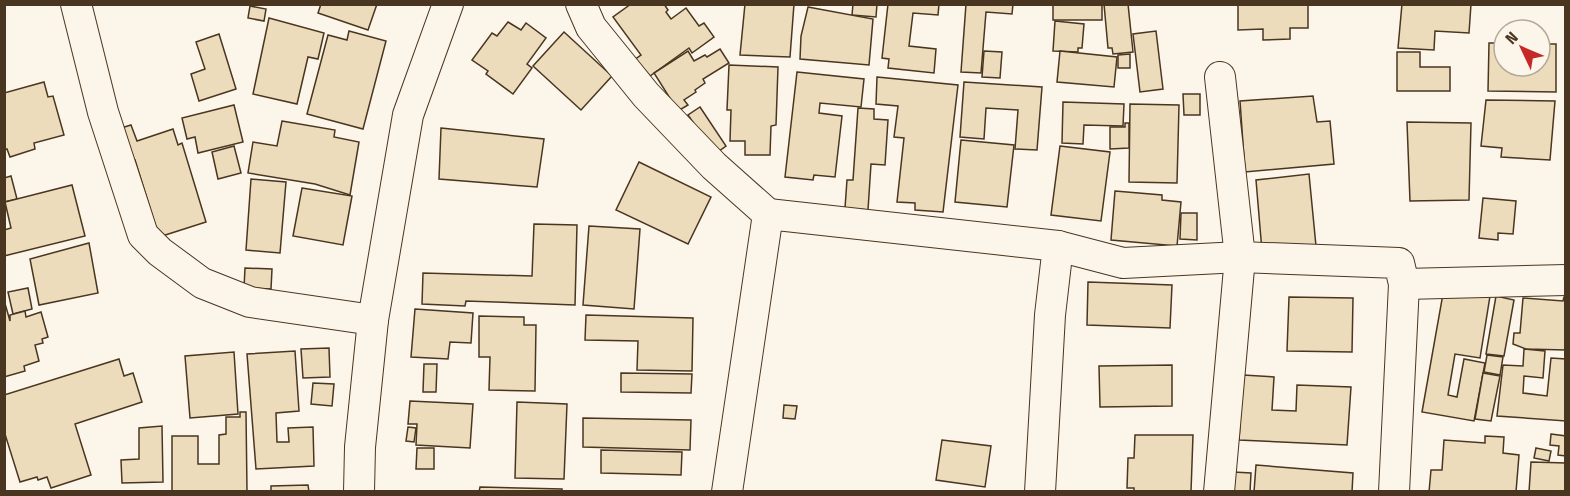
<svg xmlns="http://www.w3.org/2000/svg" width="1570" height="496" font-family="'Fira Sans Condensed',sans-serif">
<style>
.building{fill:#ecdcbc;stroke:#4a3520;stroke-width:1.5}
.lines{fill:none;stroke-linecap:round;stroke-linejoin:round}
.minor-casing{stroke:#4a3520;stroke-width:32}
.minor{stroke:#fbf6e9;stroke-width:30}
</style>
<rect width="100%" height="100%" fill="#fbf6e9"/>
<g class="building">
<path d="M321 4H377L368 30 318 13Z"/>
<path d="M631 4H664L668 10 666 12 671 19 686 8 699 26 704 23 714 37 692 53 689 48 650 76 642 67 640 68 634 60 641 55 613 17Z"/>
<path d="M745 4H794L790 57 740 55Z"/>
<path d="M853 4H877L876 17 852 15Z"/>
<path d="M888 4H939L938 15 913 13 909 46 936 49 934 73 888 68 889 59 882 58Z"/>
<path d="M966 4H1013L1012 14 986 12 981 73 961 72Z"/>
<rect x="1053" y="4" width="49" height="16"/>
<path d="M1104 4H1128L1133 52 1113 54 1112 48H1108Z"/>
<path d="M1238 4H1308V28H1290V39L1263 40V29L1238 30Z"/>
<path d="M1402 4H1471L1469 33 1435 31 1434 50 1398 48Z"/>
<path d="M250 6 266 9 264 21 248 18Z"/>
<path d="M808 7 873 19 869 65 800 59 801 36Z"/>
<path d="M269 18 324 33 318 59 308 57 297 104 253 94Z"/>
<path d="M1055 21 1084 24 1082 48H1078V52L1053 51Z"/>
<path d="M508 22 521 30 526 23 546 38 527 64 532 68 513 94 486 74 488 71 472 60 492 33 497 36Z"/>
<path d="M349 31 386 41 363 129 307 114 328 35 347 40Z"/>
<path d="M1156 31 1163 89 1140 92 1133 34Z"/>
<path d="M564 32 612 76 581 110 533 66Z"/>
<path d="M219 34 236 89 199 101 191 74 205 69 196 42Z"/>
<path d="M1489 43H1504V66H1540V44H1556V92L1488 91Z"/>
<path d="M720 49 729 63 703 79 705 83 695 90 696 92 684 100 688 105 678 111 654 73 688 51 694 61 705 55 707 57Z"/>
<path d="M984 51 1002 52 1000 78 982 77Z"/>
<path d="M1060 51 1117 57 1114 87 1057 82Z"/>
<path d="M1397 52H1420V67H1450V91H1397Z"/>
<path d="M1130 54V68H1118V55Z"/>
<path d="M729 65 778 67 776 125 771 126 770 155H745V141H730L731 110H727Z"/>
<path d="M797 72 864 79 861 107 820 103 819 113 842 116 835 177 814 175 813 180 785 177Z"/>
<path d="M877 77 958 85 943 212 915 210V203L897 202 904 138 894 137 898 106 876 104Z"/>
<path d="M44 82 48 97 53 96 64 135 34 143 35 149 10 157 7 149 4 150V93Z"/>
<path d="M964 82 1042 87 1037 150 1015 149 1018 110 986 108 984 139 960 137Z"/>
<path d="M1183 94H1200V115H1184Z"/>
<path d="M1313 96 1317 122 1330 121 1334 164 1245 172 1240 101Z"/>
<path d="M1486 100 1555 101 1550 160 1501 157 1502 148 1481 146Z"/>
<path d="M1063 102 1124 104 1123 126 1084 125 1083 144 1062 143Z"/>
<path d="M1130 104 1179 105 1177 183 1129 182Z"/>
<path d="M234 105 243 142 198 153 195 137 187 139 182 118Z"/>
<path d="M700 107 726 146 715 154 688 115Z"/>
<path d="M858 108 874 109V119L888 120 885 165 871 164 868 210 845 208 847 180H853Z"/>
<path d="M282 121 335 130 334 137 359 142 350 195 315 184 248 173 253 142 277 146Z"/>
<path d="M1407 122 1471 123 1469 200 1410 201Z"/>
<path d="M1125 123H1129V148L1110 149V127H1125Z"/>
<path d="M131 125 137 141 173 129 178 145 182 143 206 222 159 237 135 160 129 162 118 129Z"/>
<path d="M441 128 544 139 537 187 439 179Z"/>
<path d="M961 140 1014 145 1007 207 955 202Z"/>
<path d="M234 146 241 173 218 179 212 152Z"/>
<path d="M1060 146 1110 152 1101 221 1051 215Z"/>
<path d="M639 162 711 197 688 244 616 210Z"/>
<path d="M1309 174 1316 246 1262 251 1256 180Z"/>
<path d="M11 176 17 199 4 202V178Z"/>
<path d="M251 179 286 182 280 253 246 250Z"/>
<path d="M72 185 85 236 4 256V230L11 228 5 202Z"/>
<path d="M302 188 352 196 343 245 293 236Z"/>
<path d="M1115 191 1162 195V200L1181 202 1177 246 1111 240Z"/>
<path d="M1483 198 1516 201 1513 234 1498 233V240L1479 238Z"/>
<path d="M1181 213H1197V240L1180 239Z"/>
<path d="M534 224 577 225 575 305 466 301 465 306 422 304 423 273 532 276Z"/>
<path d="M589 226 640 229 634 309 583 305Z"/>
<path d="M89 243 98 293 39 305 30 259Z"/>
<path d="M245 268 272 269 271 289 244 288Z"/>
<path d="M1088 282 1172 285 1170 328 1087 325Z"/>
<path d="M28 288 32 309 13 314 8 292Z"/>
<path d="M1444 288 1490 296 1480 358 1455 354 1448 395 1457 397 1464 359 1485 363 1474 421 1422 412Z"/>
<path d="M1496 296 1514 300 1504 356 1486 354Z"/>
<path d="M1289 297 1353 298 1352 352 1287 351Z"/>
<path d="M1564 297H1566V350L1526 349 1513 344 1514 333H1520L1523 298 1563 301Z"/>
<path d="M4 300 10 321V315L25 311 26 317 41 312 48 337 42 339 43 343 35 345 39 361 24 366 25 371 4 377Z"/>
<path d="M415 309 473 313 471 343 450 342 448 359 411 357Z"/>
<path d="M586 315 693 318 692 371 637 370 638 341 585 340Z"/>
<path d="M479 316 524 317V325H536L535 391 489 390 490 357H479Z"/>
<path d="M329 348 330 377 303 378 301 349Z"/>
<path d="M1524 349 1545 351 1543 378 1524 376 1523 393 1547 396 1551 358 1566 359V421L1497 416 1503 365 1523 366Z"/>
<path d="M295 351 299 411 276 413 277 442H289L288 428 313 427 314 466 256 469 247 354Z"/>
<path d="M234 352 238 414 190 418 185 356Z"/>
<path d="M1487 355 1503 357 1500 375 1484 372Z"/>
<path d="M119 359 124 376 133 373 142 402 75 424 91 475 51 488 47 477 38 480 37 477 20 482 4 431V395Z"/>
<path d="M424 364H437L436 392H423Z"/>
<path d="M1172 365V406L1100 407 1099 366Z"/>
<path d="M621 373 692 374 691 393 621 392Z"/>
<path d="M1483 373 1500 376 1491 421 1475 419Z"/>
<path d="M1243 375 1274 377 1272 410 1296 411 1297 385 1351 387 1347 445 1239 440Z"/>
<path d="M313 383 334 384 332 406 311 404Z"/>
<path d="M410 401 473 404 470 448 416 445 417 424H408Z"/>
<path d="M517 402 567 404 564 479 515 478Z"/>
<path d="M784 405 797 406 795 419 783 418Z"/>
<path d="M240 412H246L247 491H172V436H198V464H219V435L226 434V417H240Z"/>
<path d="M583 418 691 420 690 450 583 447Z"/>
<path d="M162 426 163 482 122 483 121 460 139 459V428Z"/>
<path d="M408 427 416 428 414 442 406 441Z"/>
<path d="M1551 434 1566 436V456L1558 455 1559 446 1550 445Z"/>
<path d="M1135 435H1193L1191 492H1134V488H1127L1128 458H1134Z"/>
<path d="M1485 436 1504 437 1503 453 1519 455 1516 492H1429L1431 470H1442L1444 440 1485 443Z"/>
<path d="M942 440 991 446 985 487 936 480Z"/>
<path d="M417 448H434V469H416Z"/>
<path d="M1536 448 1551 451 1549 461 1534 458Z"/>
<path d="M601 450 682 452 681 475 601 473Z"/>
<path d="M1531 462 1566 463V492H1529Z"/>
<path d="M1256 465 1353 473 1352 492H1254Z"/>
<path d="M1233 472 1251 473 1250 492H1231Z"/>
<path d="M308 485 309 492H271V486Z"/>
<path d="M480 487 562 489V492H479Z"/>
</g>
<g class="lines">
<defs>
<g id="minor">
<path d="M76 4 103 112 143 235 160 252 202 283 250 302 373 320"/>
<path d="M581 4 591 27 646 95 714 166 768 214"/>
<path d="M1058 246 1123 263 1240 257 1399 263 1404 284 1394 492"/>
<path d="M1404 284 1566 280"/>
<path d="M359 492 360 447 373 320 408 115 448 4"/>
<path d="M727 492 768 214 1058 246 1050 315 1040 492"/>
<path d="M1219 492 1240 257 1220 77"/>
</g>
</defs>
<use href="#minor" class="minor-casing"/>
<use href="#minor" class="minor"/>
</g>
<rect width="1570" height="496" fill="none" stroke="#4a3520" stroke-width="12"/>
<g transform="translate(1522 48) rotate(314)"><circle r="28" fill="#fbf6e9" stroke="#b4a999" stroke-width="1.5"/>
<path d="M0-4.5L10 22L0 15L-10 22Z" fill="#c62828"/>
<text y="-9" font-size="16" font-weight="bold" text-anchor="middle" fill="#4a3520">N</text>
</g>
</svg>
